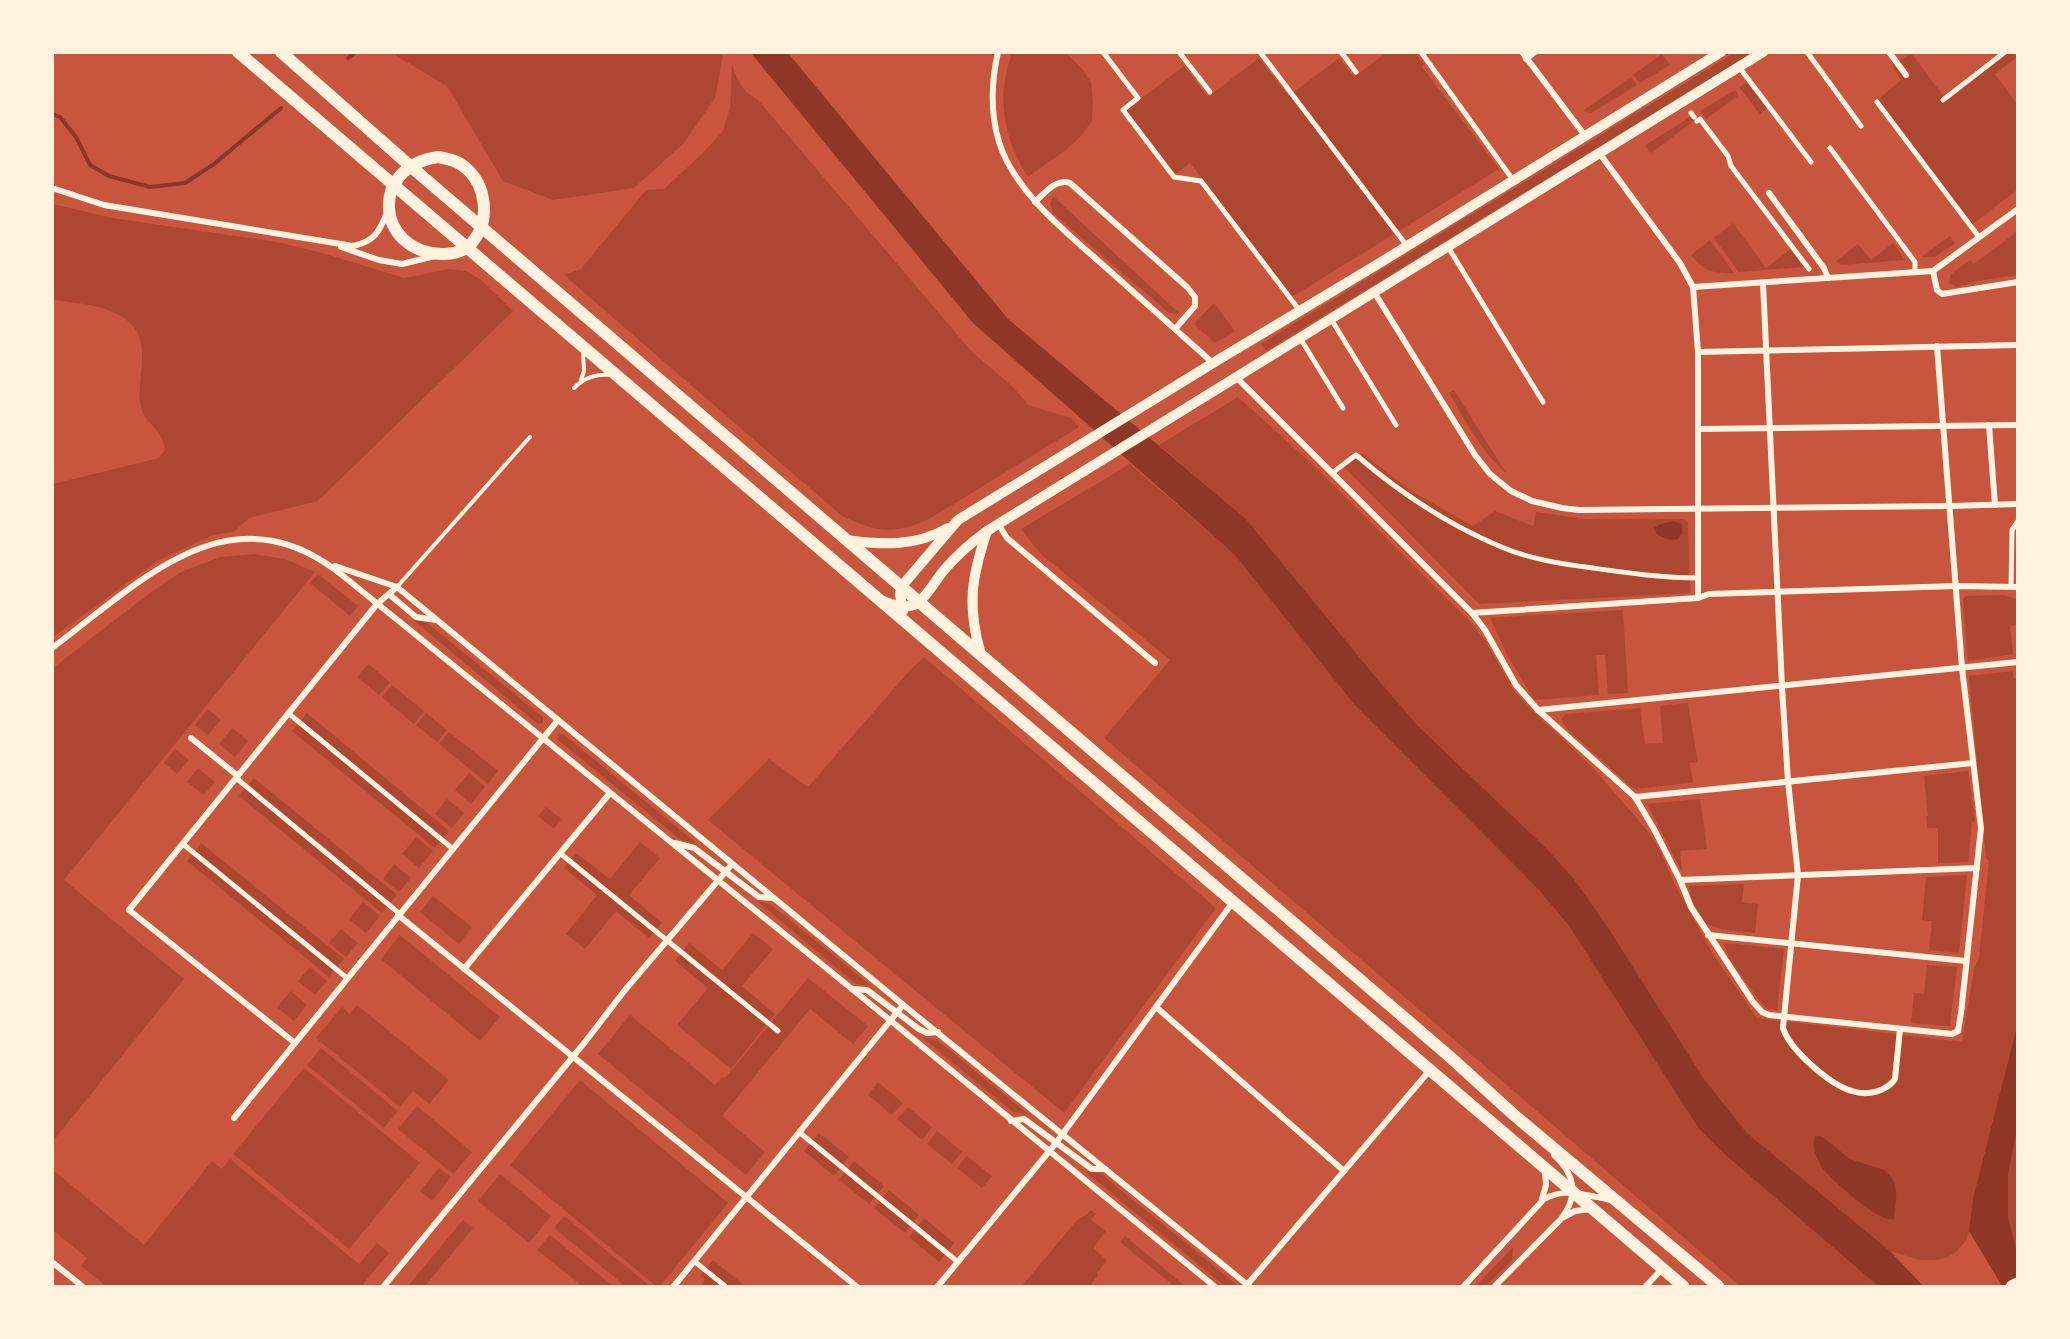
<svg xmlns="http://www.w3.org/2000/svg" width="2070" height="1339" font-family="Helvetica,sans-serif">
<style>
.green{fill:#ae4732}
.water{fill:#8f3625}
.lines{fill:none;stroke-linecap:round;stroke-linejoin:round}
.stream{stroke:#8f3625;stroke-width:4}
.service{stroke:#fff3e0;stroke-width:4}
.pedestrian{stroke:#fff3e0;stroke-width:5}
.minor{stroke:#fff3e0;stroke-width:6}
.secondary{stroke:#fff3e0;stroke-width:10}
.trunk{stroke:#fff3e0;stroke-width:12}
</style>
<rect width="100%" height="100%" fill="#c8553d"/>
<g class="green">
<path d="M398 52H721L723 56 715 98 684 143 634 188 553 200 503 181 447 86 395 55Z"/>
<path d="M1012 53H1066L1084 71 1091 83 1093 101 1092 121 1081 136 1067 149 1028 177C1003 138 996 97 1012 53Z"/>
<path d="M1386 53H1415L1424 65 1422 67 1499 169 1292 297 1190 163 1174 175 1125 111 1184 66 1208 97 1259 58 1289 96 1339 58 1354 77Z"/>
<path d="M1734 53H1752L1266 351 1261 344Z"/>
<path d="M1911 53 1944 97 2003 53H2014L2017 57 1995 74 2017 104V190L1970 226 1875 102 1901 80 1892 66Z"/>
<path d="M1662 54 1670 65 1640 83 1633 75Z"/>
<path d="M732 65C739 83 741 90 758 100L972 352 1013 387 1028 405 1071 418 1079 427 931 518C894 535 878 533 842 516L564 275 581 269 646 190 664 189 703 153 723 131 730 108Z"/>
<path d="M1631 77 1637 85 1591 113 1583 111Z"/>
<path d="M1748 82 1767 108 1760 114 1739 87Z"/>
<path d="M1735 90 1739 95 1706 119 1700 111Z"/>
<path d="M1692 116 1695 120 1651 153 1645 145Z"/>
<path d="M1053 196 1180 314 1169 313 1053 213 1050 203Z"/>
<path d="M53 204 112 218 277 242 326 254 404 278 450 269 466 271 481 280 513 311 318 501 249 518 234 532 213 535 157 561 53 637V484L159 458 165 450C163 428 145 425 141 407 137 390 143 370 142 352 142 307 85 304 53 300Z"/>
<path d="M1733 223 1766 268 1791 249 1804 267 1739 272 1714 238Z"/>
<path d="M2017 232V275L1977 281 1957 287 1949 283 1951 274 1970 260 1974 264Z"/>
<path d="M1950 236 1955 243 1935 257H1921Z"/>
<path d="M1710 240 1734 273C1715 274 1703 271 1691 255Z"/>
<path d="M1893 243 1905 260 1841 265 1836 261 1858 244 1871 260Z"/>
<path d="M1214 303 1235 331 1215 343 1194 324Z"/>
<path d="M1454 390 1506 473C1481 452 1466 421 1449 393Z"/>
<path d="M1238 397 1314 466 1469 621 1484 639 1515 692 1534 712 1593 768 1646 829 1660 850 1674 883 1714 956 1757 1018 1962 1042 1974 969 1979 957 1989 861 1986 858 1969 676 2013 671V677L2018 680 2017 1026 1973 1198 1969 1231 1965 1242 1956 1252 1946 1258 1935 1260H1920L1890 1251 1747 1133 1704 1079 1609 929 1574 879 1548 850 1417 725 1374 675 1246 519 1159 445Z"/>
<path d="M1363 454 1411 491 1473 526 1495 511 1533 526 1536 512 1586 519H1684L1688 523 1690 593 1479 604 1342 465Z"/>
<path d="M1130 464 1234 554 1353 703 1539 890 1569 926 1699 1129 1722 1152 1878 1286H1740L1104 738 1170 660 1041 554 1021 529Z"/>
<path d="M255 554 285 559 315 572 64 880 184 979 53 1141V668L151 592 181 572 220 557Z"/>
<path d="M318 574 358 606 350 616 310 583Z"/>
<path d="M2003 595 2017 599V625L2010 626 2013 654 1968 661 1963 599 1966 596Z"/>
<path d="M1623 610 1628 693 1608 694 1605 655H1596L1599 695 1534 700 1508 656 1490 618Z"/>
<path d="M412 619 427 623 543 717V723L538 724Z"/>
<path d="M924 657 1216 908 1064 1113 708 820 769 759 808 787 911 669Z"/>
<path d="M368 664 390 682 379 695 357 677Z"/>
<path d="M392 685 424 711 414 724 382 697Z"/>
<path d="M1688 703 1698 762 1690 763 1693 782 1691 783 1634 789 1567 729 1561 719 1566 714 1640 708 1645 744 1663 743 1660 706Z"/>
<path d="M208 709 221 720 208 735 195 725Z"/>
<path d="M307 713 449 831 435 848 292 731Z"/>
<path d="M426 713 447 730 437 742 416 725Z"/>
<path d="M232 728 248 741 235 757 219 744Z"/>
<path d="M449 732 498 771 488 784 439 744Z"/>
<path d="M559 734H563L695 842 694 843 681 840 558 740Z"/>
<path d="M175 749 189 760 177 774 164 763Z"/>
<path d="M198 768 215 782 204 795 187 782Z"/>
<path d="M1968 771 1975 821 1972 822 1968 862 1938 863V828H1927L1926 816H1928L1924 776Z"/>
<path d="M469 773 485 787 471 804 455 790Z"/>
<path d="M254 778 397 895 382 913 239 796Z"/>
<path d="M447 799 464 813 452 828 435 814Z"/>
<path d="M1700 799 1707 849 1680 851 1682 872 1647 804Z"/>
<path d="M546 807 561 819 554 829 538 816Z"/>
<path d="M416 837 433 851 419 868 402 854Z"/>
<path d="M640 842 660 858 629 895 662 923 649 938 616 911 585 949 566 934 597 895 564 868 576 853 610 879Z"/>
<path d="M201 843 344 959 329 977 187 861Z"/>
<path d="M394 864 411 878 399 892 383 879Z"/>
<path d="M1967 875 1959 953 1929 950 1932 921 1922 920 1926 877Z"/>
<path d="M1744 884 1742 902 1758 904 1755 933C1718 929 1695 932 1689 886Z"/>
<path d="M433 896 472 927 459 944 420 912Z"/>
<path d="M757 901 770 904 871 986 856 984Z"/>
<path d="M363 902 380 916 366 933 349 919Z"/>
<path d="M341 929 358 943 346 957 329 943Z"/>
<path d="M753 933 773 949 742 986 775 1014 731 1069 677 1025 708 988 675 961 689 943 722 970Z"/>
<path d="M400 935 500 1017 480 1041 381 959Z"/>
<path d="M1724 943 1784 949 1777 1010 1767 1009 1761 1003 1729 958Z"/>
<path d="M1927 965 1957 967 1950 1026 1911 1023 1914 993 1924 994Z"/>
<path d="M310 967 327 981 315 995 298 981Z"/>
<path d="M808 978 868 1026 853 1044 810 1009 722 1116 765 1152 746 1175 598 1054 630 1015 715 1085 721 1078 726 1077Z"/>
<path d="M291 991 307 1005 294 1021 277 1007Z"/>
<path d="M357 1005 449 1080 429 1104 413 1091 400 1107 316 1038 342 1007 350 1014Z"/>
<path d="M923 1037 938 1041 1028 1114 1013 1112 923 1038Z"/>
<path d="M321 1048 398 1111 384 1128 307 1065Z"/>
<path d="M304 1068 420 1163 349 1249 233 1154Z"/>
<path d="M580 1080 728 1203 660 1286H656L510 1165Z"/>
<path d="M878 1082 903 1103 892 1115 868 1095Z"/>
<path d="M417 1106 472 1152 453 1174 398 1129Z"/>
<path d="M908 1107 932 1127 922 1140 897 1119Z"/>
<path d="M2017 1130V1252L2008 1217V1175Z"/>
<path d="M937 1131 962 1152 952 1164 927 1144Z"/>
<path d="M819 1133 849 1157 834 1176 804 1151Z"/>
<path d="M967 1156 992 1176 982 1188 957 1168Z"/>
<path d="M230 1159 359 1264 377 1243 389 1253 363 1284 365 1286H106L81 1266 87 1258 53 1230V1170L144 1245 212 1161 222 1169Z"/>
<path d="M854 1161 884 1186 869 1204 839 1180Z"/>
<path d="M439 1168 451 1177 432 1201 420 1191Z"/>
<path d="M1087 1171 1101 1174 1238 1286H1225L1086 1172Z"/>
<path d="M500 1174 551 1216 529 1243 478 1201Z"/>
<path d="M889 1190 919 1215 905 1233 874 1208Z"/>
<path d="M1091 1210 1096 1214 1091 1220 1106 1231 1093 1248 1107 1260 1097 1273 1098 1275 1090 1286H1022L1077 1220 1086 1215Z"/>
<path d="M564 1216 650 1286H625L554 1228Z"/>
<path d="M924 1218 954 1243 939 1262 909 1237Z"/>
<path d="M463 1220 473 1228 425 1286H408Z"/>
<path d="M550 1235 613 1286H582L537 1250Z"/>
<path d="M1125 1236 1185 1286H1174L1120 1242Z"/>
<path d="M1513 1247 1512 1260 1486 1286H1476Z"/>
<path d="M713 1260 745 1286H705L702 1284 705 1280 700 1276Z"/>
</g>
<g class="water">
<path d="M751 53H788L1008 319 1246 519 1374 675 1417 725 1548 850 1574 879 1609 929 1704 1079 1747 1133 1890 1251 1923 1286H1878L1722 1152 1699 1129 1569 926 1539 890 1353 703 1234 554 973 323Z"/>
<path d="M1673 521 1682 524V534L1678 539C1669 541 1655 537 1654 528L1661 524Z"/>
<path d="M2017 1026V1130L2008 1175V1217L2017 1252V1286H2002L1969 1231 1973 1198Z"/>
<path d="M1815 1136H1820L1825 1139 1850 1159 1884 1170C1901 1183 1896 1200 1894 1219 1881 1224 1835 1183 1825 1171 1818 1162 1811 1148 1815 1136Z"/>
</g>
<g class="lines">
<g class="stream">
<path d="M348 58 356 52"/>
<path d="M52 114 60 117 76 137 90 165 109 176 150 187 185 183 214 164 281 108"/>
</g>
<g class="service">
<path d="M581 380 584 371 583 352"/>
<path d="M574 388C585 377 596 374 611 375"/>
<path d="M397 587 530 437"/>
</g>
<g class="pedestrian">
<path d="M1103 52 1138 98 1123 110 1174 177 1201 181 1300 311"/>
<path d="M1179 52 1210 92"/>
<path d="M1260 52 1407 246"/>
<path d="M1341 52 1356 72"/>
<path d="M1421 52 1513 180"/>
<path d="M1807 52 1861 126"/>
<path d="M1739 67 1811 162"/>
<path d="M1943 100 2005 52"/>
<path d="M1877 102 1979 237"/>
<path d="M1691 113 1694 117"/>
<path d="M1697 121 1700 119 1728 156 1731 166 1809 269"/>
<path d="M1830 148 1915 262V272"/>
<path d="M1448 247 1543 402"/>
<path d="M1331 319 1396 425"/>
<path d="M1300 338 1343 408"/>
<path d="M1332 473 1356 455C1399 492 1447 524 1499 546 1529 559 1561 564 1593 568 1628 573 1662 578 1698 578"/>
<path d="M2011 586 2012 530 2018 521"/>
<path d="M288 713 453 849"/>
<path d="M236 778 400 914"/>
<path d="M183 844 347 978"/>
<path d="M561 854 778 1031"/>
<path d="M799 1132 958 1262"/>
<path d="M694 1261 725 1286"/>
</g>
<g class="minor">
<path d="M998 52C991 83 990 112 999 142 1015 194 1072 237 1111 272 1145 302 1179 333 1213 363"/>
<path d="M1522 52 1586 137"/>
<path d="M1889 52 1906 75"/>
<path d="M1526 59 1535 52"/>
<path d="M1600 154 1680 263 1693 287 1933 271 2018 209"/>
<path d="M52 188 104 205 353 246C375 241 379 232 387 213"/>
<path d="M1769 193 1824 268 1828 278"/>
<path d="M1035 202C1045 193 1056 178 1070 183L1187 287 1195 297V306L1175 329"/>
<path d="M341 247 379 260 402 264 435 256"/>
<path d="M1933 271 1937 290 1942 294 2018 282"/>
<path d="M1763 283 1782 687 1788 781 1798 875 1783 1028C1790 1050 1830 1085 1852 1091 1867 1096 1886 1092 1895 1079L1900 1029"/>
<path d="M1693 287 1698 352V598"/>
<path d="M1374 292 1475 455 1490 474 1511 491 1532 501 1562 508 1579 510 1950 506 2018 504"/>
<path d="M1698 352 2018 345"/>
<path d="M1236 377 1472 613 1485 630 1516 685 1538 710 1635 797 1655 831 1680 880 1691 907 1753 1002 1762 1012 1769 1015 1952 1034 1958 1031 1961 1013 1981 828 1962 668 1937 346"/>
<path d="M1989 425 1995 505"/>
<path d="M1699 429 2018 425"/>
<path d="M998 524 1007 538 1155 663"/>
<path d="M335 566 397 587 918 1017 1249 1286"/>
<path d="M390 595 416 617 436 620"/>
<path d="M1472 613 1698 598 1709 594 1956 586 2018 587"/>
<path d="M52 648C142 581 230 486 342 575L852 989 1214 1286"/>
<path d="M1538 710 2018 662"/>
<path d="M191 738 238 776"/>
<path d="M1635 797 1973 763"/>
<path d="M675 843 694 848 759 897 773 898"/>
<path d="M1680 880 1977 868"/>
<path d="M398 915 856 1286"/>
<path d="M1708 935 1966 961"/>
<path d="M464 969 610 793"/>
<path d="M852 989 867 990 919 1029 927 1033 938 1032"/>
<path d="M1156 1007 1344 1171"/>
<path d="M295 1043 129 910 377 604 397 587"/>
<path d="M234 1118 558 720"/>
<path d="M1011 1121 1024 1119 1092 1169H1105"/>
<path d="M1542 1199 1546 1185 1545 1171"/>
<path d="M1564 1217 1575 1211 1591 1209"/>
<path d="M52 1262 82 1286"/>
<path d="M1247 1285 1430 1070"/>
<path d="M384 1286 585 1042 625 990 732 864"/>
<path d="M674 1286 903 1005"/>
<path d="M938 1286 1056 1143 1233 902"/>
<path d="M1464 1286 1544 1199C1560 1191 1570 1192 1586 1195 1595 1197 1602 1197 1610 1200"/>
<path d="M1495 1286 1561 1219C1579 1196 1575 1174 1554 1155"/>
<path d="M1646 1286 1662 1269"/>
</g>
<g class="secondary">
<path d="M846 540C882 545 915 547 948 528"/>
<path d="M881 600C891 604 903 609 914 605 926 599 936 579 945 569 957 555 972 542 987 531L1763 52"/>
<path d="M903 611 900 595 901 587 958 520 1213 363 1378 264 1721 52"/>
<path d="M981 655C967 606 971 579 987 531"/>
</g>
<g class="trunk">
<path d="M238 52 1683 1286"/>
<path d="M281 52 409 165 1449 1056 1514 1115 1718 1286"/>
<path d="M438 157C449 159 459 161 467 169 486 186 490 220 474 240 467 251 455 254 442 254 376 252 368 167 438 157Z"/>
<path d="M2012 1286 2018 1283"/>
</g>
</g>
<rect width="2070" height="1339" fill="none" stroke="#fff3e0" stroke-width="108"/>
</svg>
